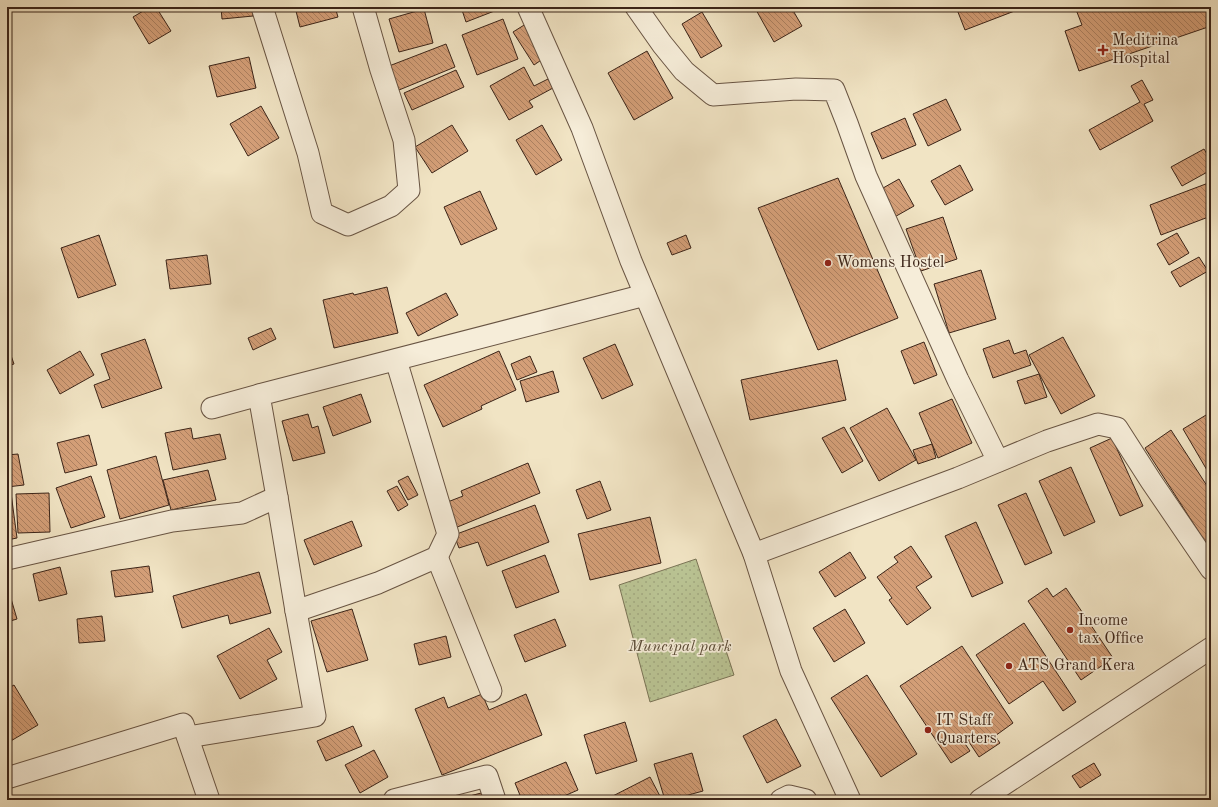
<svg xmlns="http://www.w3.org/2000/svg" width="1218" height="807" font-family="'Old Standard TT',serif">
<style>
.park{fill:url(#park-dots);stroke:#7a7456}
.building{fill:url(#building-back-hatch);stroke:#3b2418}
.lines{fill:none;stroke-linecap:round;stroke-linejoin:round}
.street-casing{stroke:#685443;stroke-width:23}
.street{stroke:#f6edd9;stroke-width:21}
.poi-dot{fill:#8f2418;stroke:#f6edd9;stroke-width:1.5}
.labels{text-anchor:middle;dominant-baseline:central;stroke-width:3.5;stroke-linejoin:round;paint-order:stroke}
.poi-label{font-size:16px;fill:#3b2418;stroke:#f6edd9;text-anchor:start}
.park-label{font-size:16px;font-style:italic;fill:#5b4c37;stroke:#f6edd9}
</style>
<defs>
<pattern id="park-dots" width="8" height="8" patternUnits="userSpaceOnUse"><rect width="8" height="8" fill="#bac494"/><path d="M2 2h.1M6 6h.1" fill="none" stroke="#a1a87f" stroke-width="1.8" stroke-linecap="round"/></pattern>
<pattern id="building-back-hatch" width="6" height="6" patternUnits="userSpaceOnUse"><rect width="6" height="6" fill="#d49f78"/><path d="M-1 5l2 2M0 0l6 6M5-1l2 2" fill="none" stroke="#ad8161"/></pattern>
</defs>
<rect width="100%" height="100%" fill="#f1e4c4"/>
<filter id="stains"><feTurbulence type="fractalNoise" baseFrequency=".005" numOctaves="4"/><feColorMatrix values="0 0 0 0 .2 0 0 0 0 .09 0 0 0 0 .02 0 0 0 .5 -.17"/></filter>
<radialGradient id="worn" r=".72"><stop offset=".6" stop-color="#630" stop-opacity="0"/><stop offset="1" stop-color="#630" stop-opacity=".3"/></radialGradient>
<path class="park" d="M696 559 734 675 650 702 619 585Z"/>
<g class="building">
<path d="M150 7H156L171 31 149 44 133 17Z"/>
<path d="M221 7H252L253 16 222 19Z"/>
<path d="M295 7H335L338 17 300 27Z"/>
<path d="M461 7H496L497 10 466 22Z"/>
<path d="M757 7H791L802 26 774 42 755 8Z"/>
<path d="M956 7H1025L965 30Z"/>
<path d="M1075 7H1211V26L1079 71 1065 31 1082 25Z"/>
<path d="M424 9 433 43 399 52 389 19Z"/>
<path d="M702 12 722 46 701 58 682 24Z"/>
<path d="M503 19 518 59 477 75 462 35Z"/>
<path d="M529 22 550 54 534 65 513 32Z"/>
<path d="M446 44 455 67 399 90 389 66Z"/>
<path d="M647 51 673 98 634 120 608 73Z"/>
<path d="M249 57 256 88 217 97 209 66Z"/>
<path d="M524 67 534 86 548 79 553 88 529 101 533 107 509 120 490 86Z"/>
<path d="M456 70 464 87 412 110 404 93Z"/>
<path d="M1142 80 1153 100 1144 104 1153 121 1100 150 1089 130 1140 102 1131 86Z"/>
<path d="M946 99 961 130 928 146 913 114Z"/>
<path d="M261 106 279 138 248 156 230 124Z"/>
<path d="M905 118 916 145 882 159 871 133Z"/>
<path d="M452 125 468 151 432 173 415 147Z"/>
<path d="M542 125 562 160 536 175 516 140Z"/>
<path d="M1204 149 1211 161V170L1182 186 1171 167Z"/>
<path d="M960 165 973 190 945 205 931 181Z"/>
<path d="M838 178 898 318 818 350 758 208Z"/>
<path d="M899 179 914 206 891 219 876 192Z"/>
<path d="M1211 182V216L1161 235 1150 205Z"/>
<path d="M480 191 497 229 461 245 444 207Z"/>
<path d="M943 217 957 259 921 271 906 229Z"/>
<path d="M1177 233 1189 253 1169 265 1157 244Z"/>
<path d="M99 235 116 285 78 298 61 248Z"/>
<path d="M686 235 691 248 672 255 667 243Z"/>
<path d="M207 255 211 284 170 289 166 260Z"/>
<path d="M1199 257 1208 271 1180 287 1171 272Z"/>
<path d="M981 270 996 319 949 333 934 284Z"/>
<path d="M387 287 398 333 334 348 323 300 353 293 354 295Z"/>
<path d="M446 293 458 315 418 336 406 313Z"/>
<path d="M271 328 276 339 253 350 248 338Z"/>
<path d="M1063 337 1095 396 1061 414 1029 355Z"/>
<path d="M145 339 162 388 102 408 94 385 110 379 101 354Z"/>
<path d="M1009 340 1014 354 1026 350 1031 365 993 378 983 349Z"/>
<path d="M924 342 937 375 914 384 901 351Z"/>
<path d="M7 344 14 364 7 366Z"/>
<path d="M615 344 633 385 602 399 583 358Z"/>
<path d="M80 351 94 375 60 394 47 370Z"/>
<path d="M499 351 516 390 481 406 482 409 443 427 424 385Z"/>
<path d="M530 356 537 372 517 380 511 364Z"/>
<path d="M837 360 846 400 750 420 741 380Z"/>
<path d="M553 371 559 392 526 402 520 381Z"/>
<path d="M1039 374 1047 397 1025 404 1017 381Z"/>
<path d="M361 394 371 422 333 436 323 407Z"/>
<path d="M952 399 972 443 938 458 919 413Z"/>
<path d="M887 408 916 460 879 481 850 428Z"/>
<path d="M1211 412V477L1183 429Z"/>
<path d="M308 414 312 428 318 426 325 453 293 461 282 421Z"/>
<path d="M844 427 863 461 842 473 822 438Z"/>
<path d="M191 428 193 439 220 434 226 459 173 470 165 433Z"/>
<path d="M1171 430 1211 492V551L1145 448Z"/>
<path d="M89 435 97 465 65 473 57 443Z"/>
<path d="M1112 438 1143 506 1120 516 1090 448Z"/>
<path d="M932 444 936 458 918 464 913 450Z"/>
<path d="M18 454 24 485 7 487V455Z"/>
<path d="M156 456 169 505 120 519 107 470Z"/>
<path d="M528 463 540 493 455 528 445 503 463 496 461 491Z"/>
<path d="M1071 467 1095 522 1064 536 1039 481Z"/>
<path d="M208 470 216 500 171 510 163 480Z"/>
<path d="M91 476 105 517 71 528 56 488Z"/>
<path d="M408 476 418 495 408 500 398 481Z"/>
<path d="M600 481 611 510 587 519 576 490Z"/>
<path d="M397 486 408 505 398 511 387 491Z"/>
<path d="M11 493 17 538 7 540V494Z"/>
<path d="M49 493 50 532 18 533 16 494Z"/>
<path d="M1026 493 1052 553 1025 565 998 505Z"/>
<path d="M535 505 549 542 487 566 478 542 459 548 454 535Z"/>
<path d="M650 517 661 563 590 580 578 534Z"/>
<path d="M352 521 362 546 314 565 304 540Z"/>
<path d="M976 522 1003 583 972 597 945 536Z"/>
<path d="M911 546 932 577 916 587 931 608 907 625 889 600 892 598 877 577 898 562 894 557Z"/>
<path d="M850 552 866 578 835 597 819 572Z"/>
<path d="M545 555 559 592 516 608 502 571Z"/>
<path d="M149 566 153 592 115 597 111 571Z"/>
<path d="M60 567 67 594 39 601 33 574Z"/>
<path d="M259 572 271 613 230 624 228 615 182 628 173 596Z"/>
<path d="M7 585 17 619 7 622Z"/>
<path d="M1047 588 1053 597 1066 588 1113 658 1081 680 1028 601Z"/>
<path d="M352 609 368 660 327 672 311 621Z"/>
<path d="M845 609 865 643 834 662 813 628Z"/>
<path d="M102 616 105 641 79 643 77 619Z"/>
<path d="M555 619 566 646 525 662 514 635Z"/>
<path d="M1024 623 1076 702 1063 711 1043 681 1009 704 976 655Z"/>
<path d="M269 628 282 652 267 660 277 679 240 699 217 656Z"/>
<path d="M446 636 451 657 419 665 414 644Z"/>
<path d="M962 646 1013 723 995 736 1000 743 979 757 965 736 961 738 970 751 951 763 900 686Z"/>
<path d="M867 675 917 754 881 777 831 698Z"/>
<path d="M14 685 38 725 9 742 7 738V689Z"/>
<path d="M482 694 489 710 526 694 542 735 442 775 415 709 444 697 448 708Z"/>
<path d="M776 719 801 766 767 783 743 736Z"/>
<path d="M625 722 637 761 596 774 584 735Z"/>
<path d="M353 726 362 746 326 761 317 741Z"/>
<path d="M374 750 388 777 360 793 345 765Z"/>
<path d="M692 753 703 791 670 800H665L654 764Z"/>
<path d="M566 762 578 790 555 800H522L515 783Z"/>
<path d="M1094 763 1101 775 1080 788 1072 776Z"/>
<path d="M650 777 662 800H605Z"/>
<path d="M489 791 491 800H454Z"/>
</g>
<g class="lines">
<defs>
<g id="street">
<path d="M262 7 308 153 322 213 348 225 391 206 409 190 404 140 381 70 363 7"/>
<path d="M528 7 582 128 631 261 754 554 791 671 850 800"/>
<path d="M636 7 662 44 684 71 713 95 796 89 834 90 847 123 866 176 958 380 998 461"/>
<path d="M212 408 259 395"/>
<path d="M277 497 296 611 378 583 437 557 448 534 396 360"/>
<path d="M754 554 958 478 1047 441 1098 424 1117 428 1151 481 1211 569"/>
<path d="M437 557 491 691"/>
<path d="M7 559 172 521 242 513 277 497 259 395 645 295"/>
<path d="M188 737 315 716 296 611"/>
<path d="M7 778 183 724 209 800"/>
<path d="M394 800 487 776 495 800"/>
<path d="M781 800 789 796 806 800"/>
<path d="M980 800 1211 648"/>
</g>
</defs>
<use href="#street" class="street-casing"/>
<use href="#street" class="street"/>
</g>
<g class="poi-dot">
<path d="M1101 44h4v4h4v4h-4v4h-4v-4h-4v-4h4z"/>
<circle cx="828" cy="263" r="4"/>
<circle cx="1070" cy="630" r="4"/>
<circle cx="1009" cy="666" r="4"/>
<circle cx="928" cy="730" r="4"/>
</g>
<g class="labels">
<g class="poi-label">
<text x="1112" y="41">Meditrina<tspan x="1112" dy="18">Hospital</tspan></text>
<text x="836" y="263">Womens Hostel</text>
<text x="1078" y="621">Income<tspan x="1078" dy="18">tax Office</tspan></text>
<text x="1017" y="666">ATS Grand Kera</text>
<text x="936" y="721">IT Staff<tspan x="936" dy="18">Quarters</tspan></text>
</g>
<g class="park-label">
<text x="680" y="647">Muncipal park</text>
</g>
</g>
<rect width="1218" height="807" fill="none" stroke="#f1e4c4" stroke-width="24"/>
<rect x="8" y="8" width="1202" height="791" fill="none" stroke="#3b2418" stroke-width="2"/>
<rect x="12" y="12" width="1194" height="783" fill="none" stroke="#3b2418"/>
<rect width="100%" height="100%" filter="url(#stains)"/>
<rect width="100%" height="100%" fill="url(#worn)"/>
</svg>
